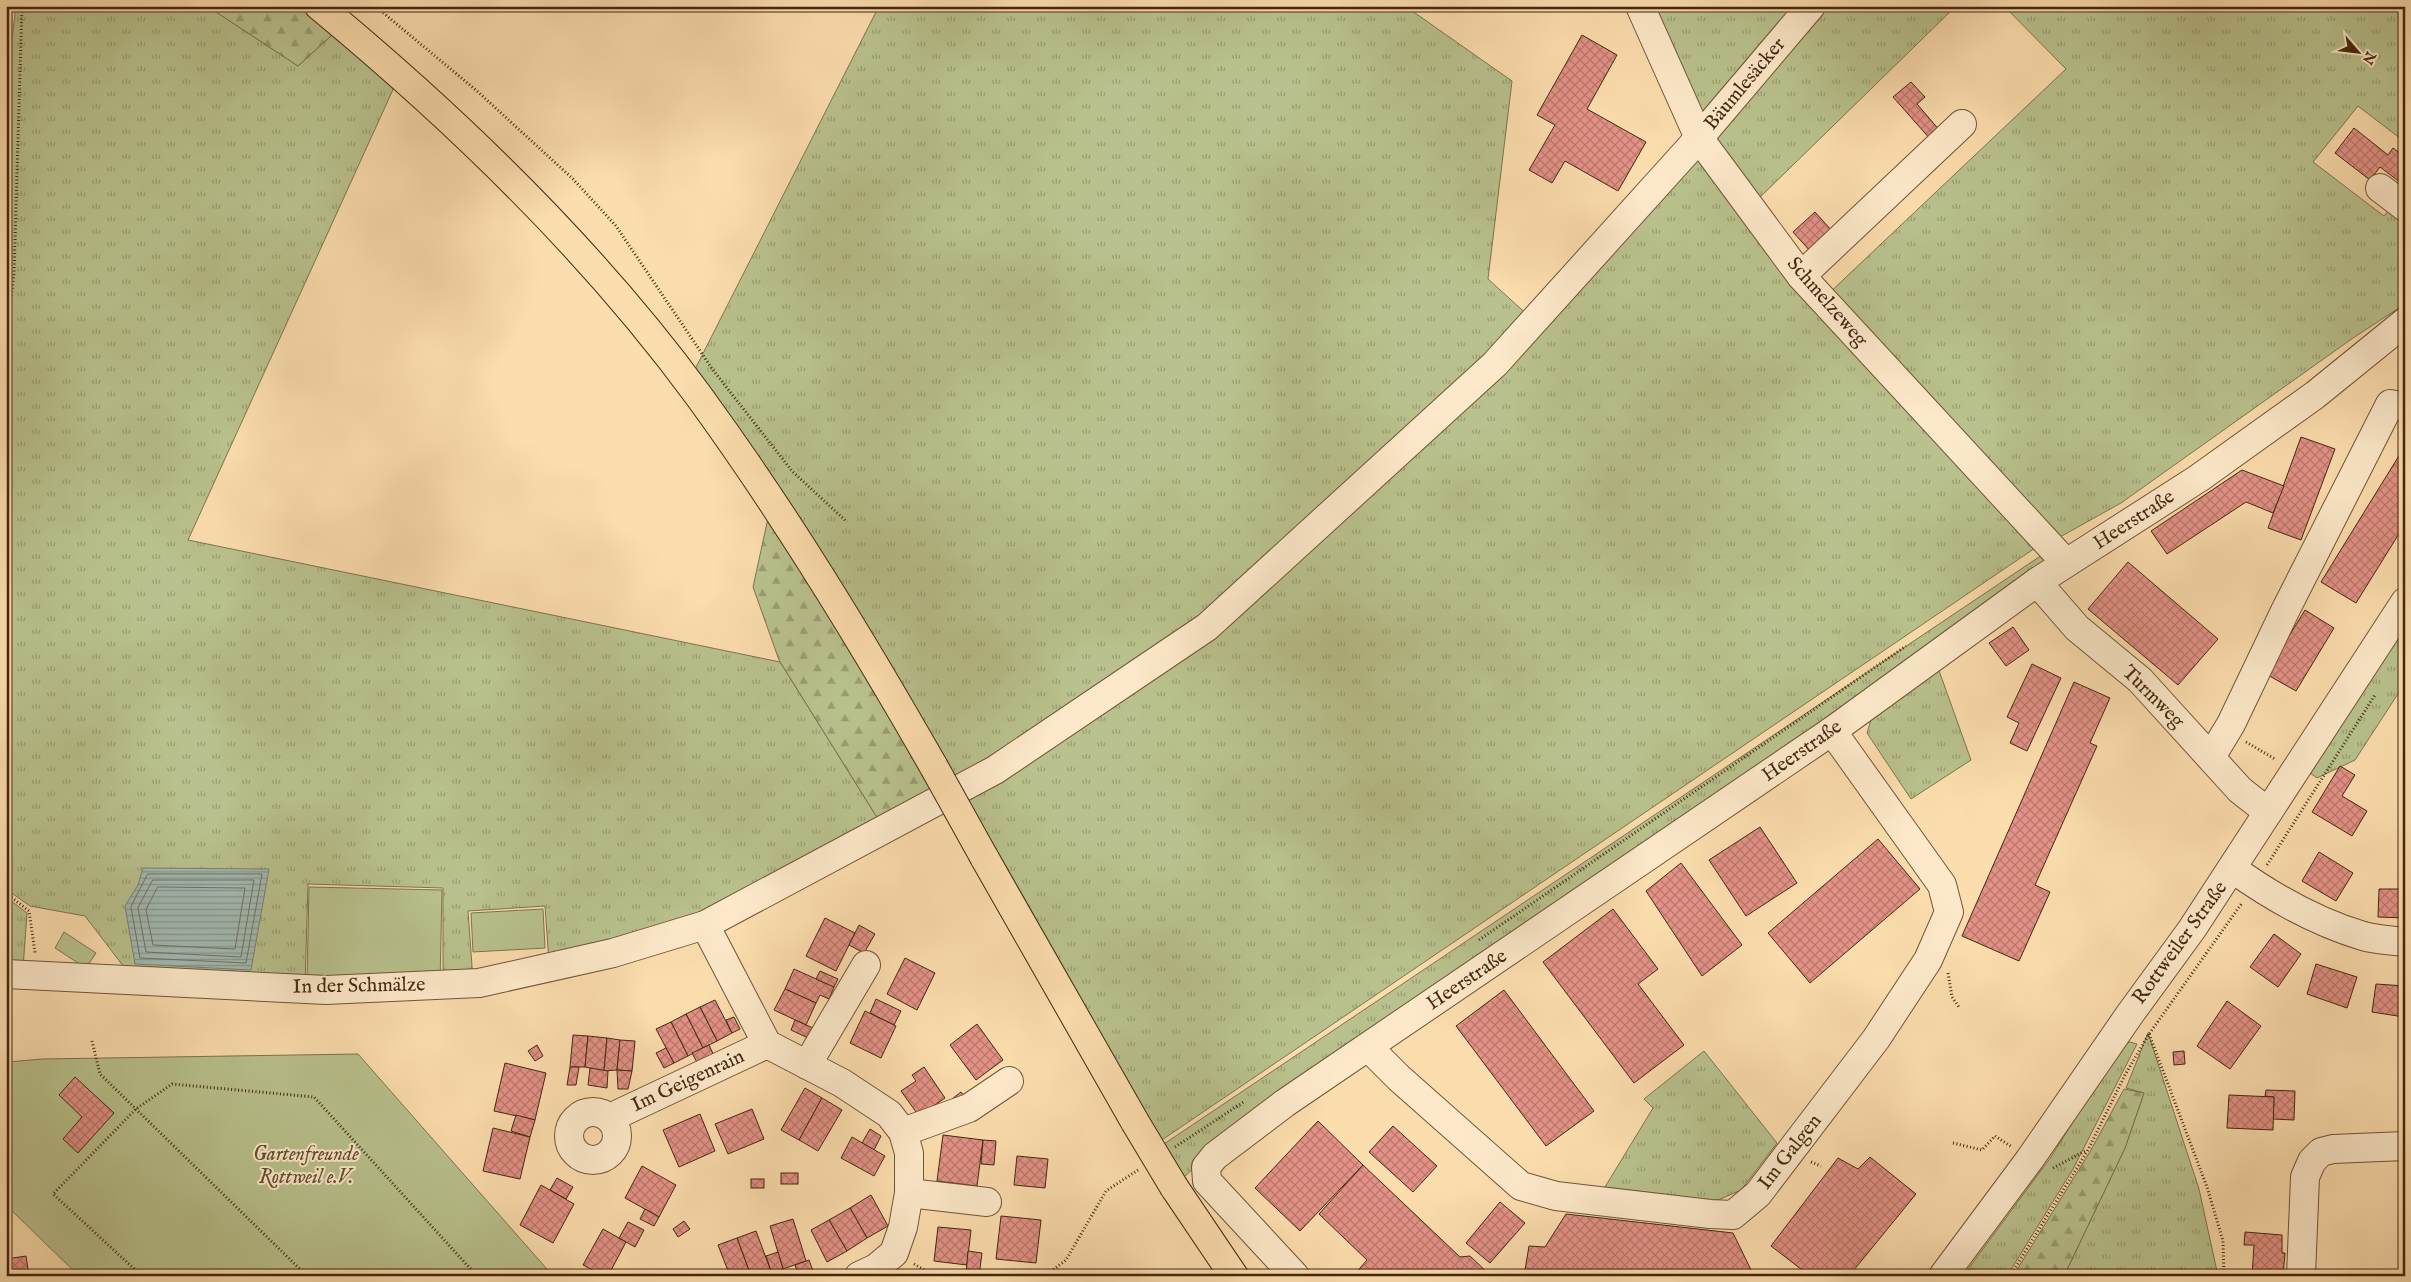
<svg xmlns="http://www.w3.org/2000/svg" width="2411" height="1282" font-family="'IM FELL English',serif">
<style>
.grass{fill:url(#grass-tufts);stroke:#7e744e}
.forest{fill:url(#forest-firs);stroke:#7e744e}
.garden{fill:#b9c28e;stroke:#7e744e}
.water{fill:url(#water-rules);stroke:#7c7f71}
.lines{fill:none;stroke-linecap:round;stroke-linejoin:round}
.shore{stroke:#737061;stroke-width:1}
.building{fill:url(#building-cross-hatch);stroke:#44270f}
.minor-casing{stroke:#725437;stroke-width:30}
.major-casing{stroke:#44270f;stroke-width:30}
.path{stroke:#44270f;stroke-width:3;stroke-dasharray:1 2.5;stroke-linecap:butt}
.minor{stroke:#fde9ca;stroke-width:28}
.major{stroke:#fcddae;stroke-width:28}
.major-bridge-casing{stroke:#44270f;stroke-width:30;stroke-linecap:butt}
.major-bridge{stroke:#fcddae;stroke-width:28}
.labels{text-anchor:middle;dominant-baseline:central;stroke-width:4;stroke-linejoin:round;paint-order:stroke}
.street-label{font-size:20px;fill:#44270f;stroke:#fde9ca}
.park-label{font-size:20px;font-style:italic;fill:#614e2f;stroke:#fde9ca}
</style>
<defs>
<pattern id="grass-tufts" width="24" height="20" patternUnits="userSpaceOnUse" patternTransform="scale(1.25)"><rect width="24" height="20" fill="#b9c28e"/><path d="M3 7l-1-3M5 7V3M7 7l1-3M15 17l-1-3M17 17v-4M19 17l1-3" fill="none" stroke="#989e72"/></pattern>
<pattern id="forest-firs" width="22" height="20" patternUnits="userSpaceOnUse" patternTransform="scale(1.25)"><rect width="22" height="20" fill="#b9c28e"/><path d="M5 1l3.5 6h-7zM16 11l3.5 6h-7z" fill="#989e72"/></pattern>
<pattern id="water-rules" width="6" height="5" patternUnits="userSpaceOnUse" patternTransform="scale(1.25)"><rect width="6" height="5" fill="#a2bab3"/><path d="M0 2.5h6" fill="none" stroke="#869790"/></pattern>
<pattern id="building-cross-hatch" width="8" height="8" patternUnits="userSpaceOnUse" patternTransform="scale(1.25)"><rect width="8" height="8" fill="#e49287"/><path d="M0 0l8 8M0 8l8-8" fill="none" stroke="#ba776d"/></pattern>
</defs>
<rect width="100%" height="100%" fill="#fcddae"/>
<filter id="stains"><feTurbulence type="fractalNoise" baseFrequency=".004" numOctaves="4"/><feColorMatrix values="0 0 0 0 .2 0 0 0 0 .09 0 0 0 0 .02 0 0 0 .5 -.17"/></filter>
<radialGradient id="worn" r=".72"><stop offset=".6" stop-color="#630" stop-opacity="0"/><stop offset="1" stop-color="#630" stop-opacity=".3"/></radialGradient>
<g class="grass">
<path d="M16 6H207L298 66 334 33 396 83 188 540 780 662 883 827 701 922 549 962 545 906 468 911 473 980 443 981V888L308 884 305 985 130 975 85 916 30 906 6 889V112L8 73Z"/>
<path d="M879 6H1405L1512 81 1488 279 1532 319 1206 625 944 794 686 387Z"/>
<path d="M1649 6H1806L1701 131Z"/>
<path d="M1815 6H1956L1752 205 1702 138Z"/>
<path d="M2004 6H2405V142L2358 106 2313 162 2384 216 2405 192V304L2353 338 2121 503 2051 542 1825 297 2066 69Z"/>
<path d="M1698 142 2044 542 1150 1148 946 799 1207 630 1496 366Z"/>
<path d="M2042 555 2049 564 1204 1159 1174 1186 1152 1152Z"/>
<path d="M2405 614V683L2355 760 2317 778 2310 773Z"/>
<path d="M1937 665 1971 760 1911 799 1867 733 1873 713Z"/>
<path d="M6 897 27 913 23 968 6 967Z"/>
<path d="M2148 1033 2199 1189 2218 1276H2064L2125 1148 2144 1093 2126 1088Z"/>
<path d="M2130 1042 2137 1044 2073 1169 2007 1276H1963L2051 1157 2121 1045Z"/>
<path d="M1704 1051 1777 1143 1741 1190 1716 1201 1605 1187 1653 1108 1644 1099Z"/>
</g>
<g class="forest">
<path d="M207 6H300L334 33 298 66Z"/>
<path d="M770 509 939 798 883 827 779 660 753 587Z"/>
<path d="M2124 1089 2144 1093 2125 1148 2064 1276H2013L2091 1150Z"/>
</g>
<g class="garden">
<path d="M309 887 442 890 440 983 307 981Z"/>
<path d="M543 909 545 948 473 952 471 913Z"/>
<path d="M64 932 96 953 86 968 55 948Z"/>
<path d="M358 1054 553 1276H79L6 1205 8 1062 42 1059Z"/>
</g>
<path class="water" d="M143 868 269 869 251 970 135 964 125 906 138 885Z"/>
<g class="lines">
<g class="shore">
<path d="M148 874H262L246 963 140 958 131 907Z"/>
<path d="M153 880H254L241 957 146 952 138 908Z"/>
<path d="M158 887 245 888 235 949 153 945 146 910Z"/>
</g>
</g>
<g class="building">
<path d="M1582 35 1617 55 1587 109 1646 142 1618 191 1565 161 1552 183 1529 170 1555 125 1537 115Z"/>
<path d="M1911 82 1925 97 1917 104 1941 132 1932 141 1893 97Z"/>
<path d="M2354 128 2388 155 2393 148 2405 157V178L2401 183 2380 167 2370 180 2335 153Z"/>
<path d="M1815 212 1833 232 1811 252 1793 232Z"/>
<path d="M2301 437 2335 449 2301 540 2268 528Z"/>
<path d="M2405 446V524L2356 603 2321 582Z"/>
<path d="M2242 470 2284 486 2273 513 2246 502 2167 554 2151 531Z"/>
<path d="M2128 562 2218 639 2178 685 2088 609Z"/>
<path d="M2305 610 2334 628 2296 691 2266 674Z"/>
<path d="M2013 627 2029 650 2006 666 1989 643Z"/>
<path d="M2032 664 2061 678 2027 751 2010 743 2019 723 2007 717Z"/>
<path d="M2074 682 2110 698 2090 743 2097 746 2035 885 2050 892 2019 961 1962 936Z"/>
<path d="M2340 766 2355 775 2342 796 2367 811 2352 836 2312 812Z"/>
<path d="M1760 827 1797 883 1746 916 1709 860Z"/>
<path d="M1878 839 1920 889 1810 983 1768 933Z"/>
<path d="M2319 852 2353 873 2336 901 2302 881Z"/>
<path d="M1681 863 1742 945 1702 976 1646 891Z"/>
<path d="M2379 889H2405V918L2378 917Z"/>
<path d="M1613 909 1658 969 1638 984 1684 1045 1634 1083 1543 962Z"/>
<path d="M825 918 855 933 836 971 806 956Z"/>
<path d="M859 925 875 934 864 953 849 945Z"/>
<path d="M2274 934 2301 954 2278 987 2250 967Z"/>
<path d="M905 958 935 973 917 1010 887 994Z"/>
<path d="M2316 964 2357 977 2347 1008 2307 994Z"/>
<path d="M794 969 834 987 829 999 820 995 816 1003 785 989Z"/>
<path d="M820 971 838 979 834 987 816 979Z"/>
<path d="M2376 984 2405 986 2404 1017 2372 1012Z"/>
<path d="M785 989 816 1003 806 1025 774 1010Z"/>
<path d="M1504 990 1594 1111 1546 1146 1456 1026Z"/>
<path d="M876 999 901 1011 894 1025 870 1013Z"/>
<path d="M715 1000 732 1033 717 1041 700 1007Z"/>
<path d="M2227 1001 2261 1026 2230 1069 2197 1046Z"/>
<path d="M700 1007 717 1041 703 1048 686 1014Z"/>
<path d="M865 1011 896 1026 881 1058 850 1043Z"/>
<path d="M686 1014 703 1048 688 1056 671 1022Z"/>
<path d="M734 1017 740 1029 732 1033 726 1020Z"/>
<path d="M795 1020 813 1028 808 1038 791 1030Z"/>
<path d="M671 1022 688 1056 674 1063 656 1029Z"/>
<path d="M977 1024 1003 1060 976 1080 950 1045Z"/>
<path d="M573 1035 588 1036 585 1067H570Z"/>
<path d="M588 1036 607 1038 604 1071 585 1067Z"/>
<path d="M607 1038 620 1040 617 1070 604 1071Z"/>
<path d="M620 1040 635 1041 632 1071 617 1070Z"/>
<path d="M537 1045 543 1056 535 1061 528 1051Z"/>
<path d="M709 1045 716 1060 700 1068 692 1053Z"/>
<path d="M666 1048 674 1063 664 1068 656 1053Z"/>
<path d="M2184 1051 2185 1064 2174 1065 2173 1052Z"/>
<path d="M505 1063 546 1073 535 1120 494 1111Z"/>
<path d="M570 1067H579L576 1085H567Z"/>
<path d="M924 1067 945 1098 919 1116 901 1091 916 1081 912 1075Z"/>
<path d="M590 1068 608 1071 607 1088 588 1085Z"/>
<path d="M617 1070 632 1071 628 1089H618Z"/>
<path d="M75 1077 114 1113 78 1153 63 1139 82 1117 59 1095Z"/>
<path d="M805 1088 822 1098 799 1140 781 1130Z"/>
<path d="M2266 1090 2295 1091 2294 1120 2273 1119 2274 1097 2265 1096Z"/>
<path d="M961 1092 969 1103 960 1110 952 1099Z"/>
<path d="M2229 1095 2274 1097 2273 1130 2227 1128Z"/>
<path d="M822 1098 842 1110 818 1151 799 1140Z"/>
<path d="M752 1109 764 1139 728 1154 715 1124Z"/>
<path d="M700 1114 715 1151 679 1167 663 1130Z"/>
<path d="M516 1115 535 1120 530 1137 511 1131Z"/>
<path d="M1318 1121 1363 1165 1300 1231 1255 1188Z"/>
<path d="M1393 1126 1437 1166 1413 1192 1369 1152Z"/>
<path d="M493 1128 530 1137 520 1179 483 1171Z"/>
<path d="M870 1129 881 1136 874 1150 862 1143Z"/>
<path d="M943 1135 983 1140 977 1186 937 1181Z"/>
<path d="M852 1137 885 1156 874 1176 841 1158Z"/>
<path d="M983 1140 996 1141 994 1165 981 1164Z"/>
<path d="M1017 1156 1048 1159 1045 1188 1014 1185Z"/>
<path d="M1870 1157 1916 1194 1849 1276H1810L1771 1246 1838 1158 1858 1169Z"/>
<path d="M1363 1165 1460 1257 1470 1256 1491 1276H1459L1455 1272 1452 1276H1353L1367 1260 1319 1214Z"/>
<path d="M642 1166 676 1185 659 1217 625 1198Z"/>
<rect x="781" y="1173" width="17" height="11"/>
<path d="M557 1178 573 1187 566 1199 550 1190Z"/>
<rect x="751" y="1179" width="13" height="9"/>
<path d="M541 1185 574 1204 553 1243 520 1225Z"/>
<path d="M871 1195 888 1226 867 1238 850 1208Z"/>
<path d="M1500 1202 1525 1223 1490 1263 1466 1243Z"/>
<path d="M850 1208 867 1238 847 1251 829 1220Z"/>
<path d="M645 1209 659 1217 654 1226 640 1219Z"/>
<path d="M1566 1214 1733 1233 1754 1276H1524L1529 1246 1545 1247Z"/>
<path d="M1001 1216 1041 1220 1036 1263 996 1259Z"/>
<path d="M793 1219 806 1261 783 1269 770 1226Z"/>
<path d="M829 1220 847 1251 827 1262 811 1230Z"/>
<path d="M684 1221 690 1229 678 1237 673 1229Z"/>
<path d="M628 1222 644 1230 635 1247 619 1238Z"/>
<path d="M938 1227 971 1230 967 1265 934 1261Z"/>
<path d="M603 1229 626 1242 608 1276H604L583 1265Z"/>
<path d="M756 1231 772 1274 767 1276H751L737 1238Z"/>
<path d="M2245 1232 2282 1235V1253H2285L2283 1276H2252L2254 1245H2244Z"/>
<path d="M737 1238 751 1276H730L718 1245Z"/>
<path d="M968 1251 982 1253 979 1276 966 1274Z"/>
<path d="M778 1252 783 1269 772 1274 766 1256Z"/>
<path d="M26 1256 29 1276H6V1259Z"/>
<path d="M809 1260 813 1271 799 1276 795 1265Z"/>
<path d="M728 1271 730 1276 718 1274Z"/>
</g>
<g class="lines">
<defs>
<g id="minor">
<path d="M1640 6 1699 138 1801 276 2066 563"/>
<path d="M2380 188 2405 207"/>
<path d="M1801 276 1962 124"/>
<path d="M2037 582 2077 628 2140 680 2240 790 2268 812"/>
<path d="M2211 757 2231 724 2285 611 2390 404 2405 407"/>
<path d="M2233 869C2272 897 2316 922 2363 936 2376 940 2391 940 2405 942"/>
<path d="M705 925 767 1044 842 1083 889 1114 903 1132 909 1153V1193L903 1227 894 1253 876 1268 859 1276"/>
<path d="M6 974 326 990 479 983 613 953 705 925 995 770 1207 627 1495 364 1699 138 1811 6"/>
<path d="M1368 1047 1399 1078 1521 1186 1556 1196 1710 1214 1733 1215 1758 1194 1876 1039 1928 960 1949 912 1942 885 1832 731"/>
<path d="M807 1065 866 965"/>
<circle cx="593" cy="1136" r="24"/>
<path d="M607 1116H614L767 1044"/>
<path d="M903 1132 969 1108 1009 1081"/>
<path d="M909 1193 987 1202"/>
<path d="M1295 1276 1207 1181 1206 1167 1215 1156 1285 1103 1832 731 2037 582 2199 478 2315 395 2405 322"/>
<path d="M1943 1276 2030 1159 2130 1014 2192 929 2405 602"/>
<path d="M2301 1276 2305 1177 2312 1161 2321 1152 2333 1149 2405 1146"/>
</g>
<g id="major">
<path d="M319 6C458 121 591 249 698 395 785 514 861 639 934 767"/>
<path d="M984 857 1135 1122"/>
<path d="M1174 1187 1234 1276"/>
</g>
</defs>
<use href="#minor" class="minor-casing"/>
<use href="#major" class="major-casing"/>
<g class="path">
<path d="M375 6 477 91 573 179 616 226 713 370 792 471 847 522"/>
<path d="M6 341 14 273 22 6"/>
<path d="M2246 742 2275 759"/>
<path d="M2267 865 2375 695"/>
<path d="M6 893 29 911 35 953"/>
<path d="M1479 940 1906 646"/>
<path d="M1948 973 1952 997 1959 1007"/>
<path d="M2149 1034 2207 1187 2223 1241 2224 1276"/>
<path d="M92 1041 100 1074 307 1276"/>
<path d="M1953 1143 1982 1150 1995 1136 2012 1147"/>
<path d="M1175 1147 1245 1101"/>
<path d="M1811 1162 1821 1166"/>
<path d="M2053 1168 2087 1150"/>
<path d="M914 1264 935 1276"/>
<path d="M142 1276 53 1194 136 1109 172 1084 314 1097 477 1276"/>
<path d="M1045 1276 1066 1260 1106 1191 1138 1170"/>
<path d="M2010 1276 2088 1150 2125 1075 2149 1034 2242 903"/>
</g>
<use href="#minor" class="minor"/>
<use href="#major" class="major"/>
<defs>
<g id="major-bridge">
<path d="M934 767 984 857"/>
<path d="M1135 1122 1174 1187"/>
</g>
</defs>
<use href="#major-bridge" class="major-bridge-casing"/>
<use href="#major-bridge" class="major-bridge"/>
</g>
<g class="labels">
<g class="street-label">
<text transform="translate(1745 84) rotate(-50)">Bäumlesäcker</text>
<text transform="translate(1827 302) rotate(49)">Schmelzeweg</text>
<text transform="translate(2134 520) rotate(-33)">Heerstraße</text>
<text transform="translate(2153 697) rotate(45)">Turmweg</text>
<text transform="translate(1802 751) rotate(-35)">Heerstraße</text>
<text transform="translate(2180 943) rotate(-54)">Rottweiler Straße</text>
<text transform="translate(1467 980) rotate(-34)">Heerstraße</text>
<text transform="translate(359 986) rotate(-1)">In der Schmälze</text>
<text transform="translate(688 1081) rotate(-25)">Im Geigenrain</text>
<text transform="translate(1790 1152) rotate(-52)">Im Galgen</text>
</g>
<g class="park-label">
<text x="306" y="1154">Gartenfreunde<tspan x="306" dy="23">Rottweil e.V.</tspan></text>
</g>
</g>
<rect width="2411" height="1282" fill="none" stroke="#fcddae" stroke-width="25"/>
<rect x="8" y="8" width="2396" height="1267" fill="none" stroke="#44270f" stroke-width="2.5"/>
<rect x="12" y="12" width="2386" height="1257" fill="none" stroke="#44270f"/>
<g transform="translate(2358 52) rotate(118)" stroke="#fde9ca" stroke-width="4" paint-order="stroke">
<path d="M0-4L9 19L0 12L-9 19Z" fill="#44270f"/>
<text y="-8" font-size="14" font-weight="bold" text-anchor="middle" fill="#44270f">N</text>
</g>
<rect width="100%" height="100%" filter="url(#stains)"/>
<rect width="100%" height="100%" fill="url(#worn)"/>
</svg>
